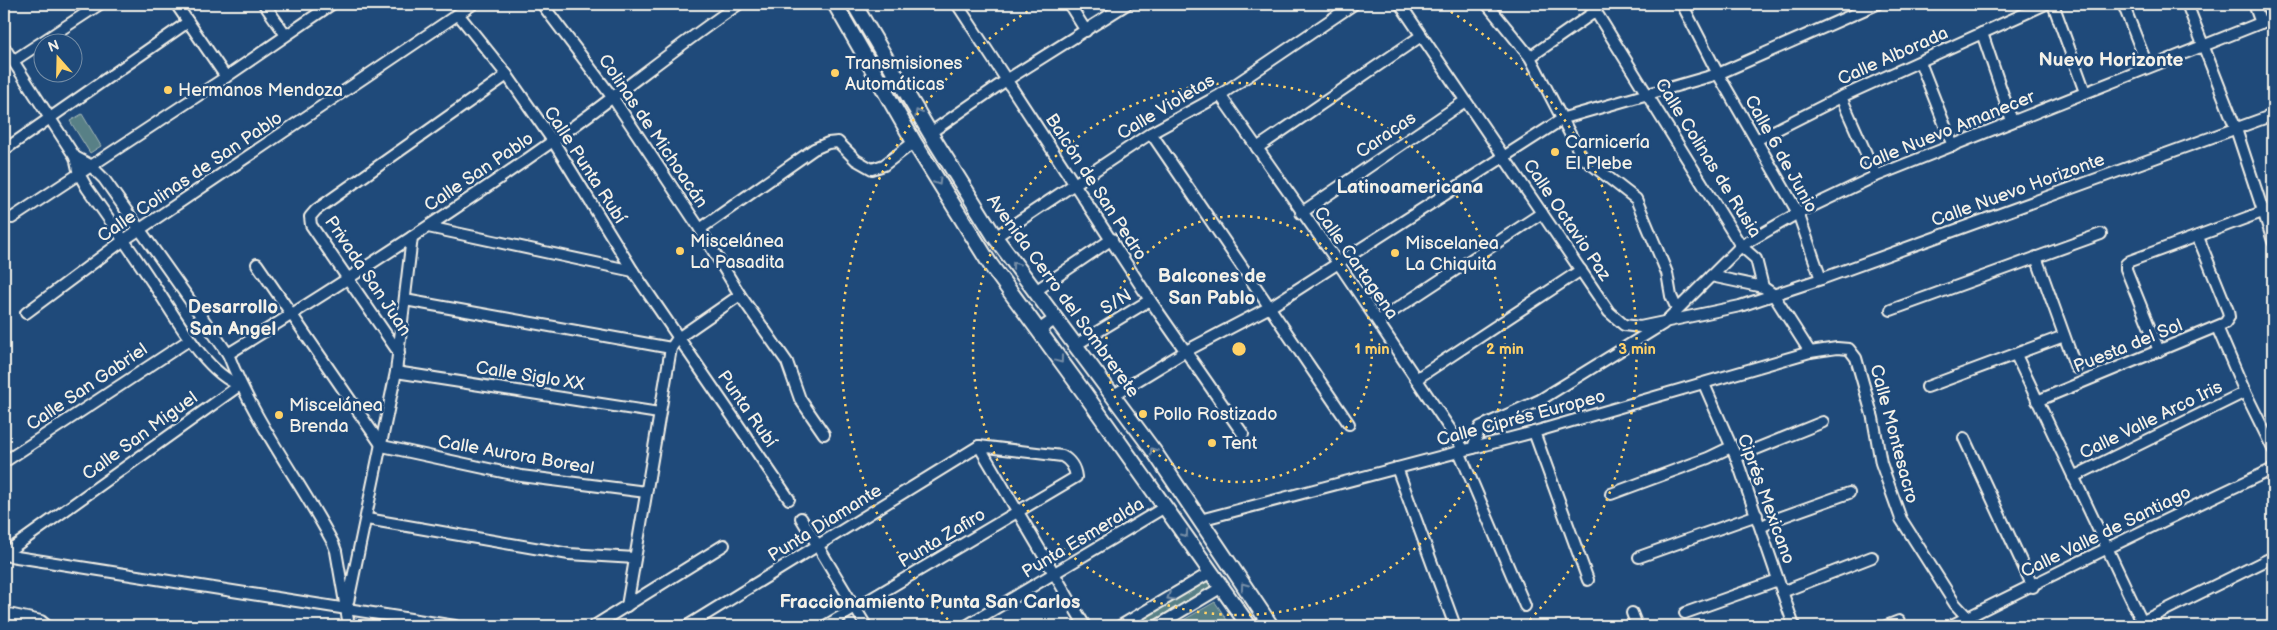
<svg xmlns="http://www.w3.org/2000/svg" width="2277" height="630" font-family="'Balsamiq Sans',sans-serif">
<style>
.green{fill:#598086;stroke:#a6b8b7}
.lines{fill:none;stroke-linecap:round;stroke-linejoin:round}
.minor-casing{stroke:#f4f1e8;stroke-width:14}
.tertiary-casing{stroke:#f4f1e8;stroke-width:15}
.secondary-casing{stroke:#f4f1e8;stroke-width:18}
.minor{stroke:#1f4a7a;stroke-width:10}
.tertiary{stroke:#1f4a7a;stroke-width:11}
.secondary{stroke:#1f4a7a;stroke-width:14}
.oneway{stroke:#748da6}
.ring{fill:none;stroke:#ffd166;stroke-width:2.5;stroke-dasharray:2.5 5}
.poi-dot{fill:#ffd166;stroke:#1f4a7a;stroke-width:2}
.labels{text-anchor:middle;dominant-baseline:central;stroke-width:5;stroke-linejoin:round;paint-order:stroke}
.street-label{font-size:18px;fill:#f4f1e8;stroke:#1f4a7a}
.poi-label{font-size:18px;fill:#f4f1e8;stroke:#1f4a7a;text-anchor:start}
.neighbourhood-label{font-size:19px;font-weight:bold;fill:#f4f1e8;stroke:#1f4a7a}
.centre{fill:#ffd166;stroke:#1f4a7a;stroke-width:2.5}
.ring-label{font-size:15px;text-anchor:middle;font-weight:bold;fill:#ffd166;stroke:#1f4a7a;stroke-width:5;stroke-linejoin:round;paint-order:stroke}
</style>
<rect width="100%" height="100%" fill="#1f4a7a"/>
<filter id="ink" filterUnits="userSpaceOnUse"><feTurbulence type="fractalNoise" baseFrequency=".02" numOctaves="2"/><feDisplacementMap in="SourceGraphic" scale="10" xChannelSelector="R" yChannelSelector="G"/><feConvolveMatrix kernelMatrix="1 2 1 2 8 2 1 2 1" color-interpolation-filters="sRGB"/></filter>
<g filter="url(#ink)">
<g class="green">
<path d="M82 114 101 146 90 153 70 121Z"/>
<path d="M1208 580 1211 586 1144 626H1132Z"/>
<path d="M1215 602 1231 626H1173Z"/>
</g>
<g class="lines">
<defs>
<g id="minor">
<path d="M176 4 226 77"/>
<path d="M264 4 286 35"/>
<path d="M542 4 613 98 700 229 740 295 787 362 800 399 824 434"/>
<path d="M957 4 1150 300 1243 434"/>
<path d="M1069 4 1086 31"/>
<path d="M1400 4 1609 312 1624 325 1640 327 1740 306 1821 279 2273 115"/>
<path d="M1487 4 1530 57 1582 157 1636 199 1667 273 1671 296 1677 309"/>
<path d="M1591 4 1741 246 1756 259 1763 287 1773 294 1810 352"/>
<path d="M1682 4 1718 74 1798 213 1821 279"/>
<path d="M2053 4 2085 92"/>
<path d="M2123 4 2148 67"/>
<path d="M2187 4 2236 129 2273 241"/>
<path d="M2254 4 2261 23"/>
<path d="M458 14 507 75 553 141 633 271 789 499"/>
<path d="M1982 33 2012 121"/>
<path d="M4 47 75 157 79 174 87 188C109 219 131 250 152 282 173 312 204 373 240 385L4 554"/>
<path d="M1530 57 1596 11"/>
<path d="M13 61 100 4"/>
<path d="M1920 62 1953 146"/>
<path d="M1220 95 1341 267 1464 450"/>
<path d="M1841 97 1876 176"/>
<path d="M930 133 1005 81 1127 4"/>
<path d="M1151 133 1349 424"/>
<path d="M1756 140 1841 97 2046 4"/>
<path d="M1257 148 1421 36"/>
<path d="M4 150 188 22"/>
<path d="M75 157 90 165 104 179 228 354C254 422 299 479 333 543L336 551 349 626"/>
<path d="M1301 213 1465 101"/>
<path d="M12 218 226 77 332 4"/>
<path d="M428 227 633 271"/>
<path d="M700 229 814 149 828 143 838 142 856 160 872 169 884 165 914 142"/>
<path d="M995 237 1151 133 1220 95 1354 4"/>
<path d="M2036 257 2076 368"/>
<path d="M257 264 382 446 521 476 646 492"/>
<path d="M1711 276 1763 287"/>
<path d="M1034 292 1112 239"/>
<path d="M405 300 671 348"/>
<path d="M1891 310 2101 234"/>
<path d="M26 313 124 240 473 4"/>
<path d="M1378 321 1542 213"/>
<path d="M2217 327 2245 392 2273 449"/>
<path d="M1074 346 1150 300"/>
<path d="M2159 351 2126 269V264L2130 261 2273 208"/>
<path d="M399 353 311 225 310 217 316 210 507 75"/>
<path d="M228 354C338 286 447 216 553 141 616 97 675 47 739 4"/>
<path d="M2016 355 2142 622"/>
<path d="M396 372 659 413"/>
<path d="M1416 379 1581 270"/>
<path d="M1704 384 1736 457 1794 626"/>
<path d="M1927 387 2064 336"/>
<path d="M1112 396 1186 351 1270 307 1564 118 1718 74 1877 4"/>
<path d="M2037 401 2225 323 2229 317 2228 311 2198 237"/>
<path d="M1534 432 1588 580"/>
<path d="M1964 438 2033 587"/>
<path d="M979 446 1085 626"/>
<path d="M1473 448 1480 427 1540 400 1663 324 1741 246 1798 213 1876 176 2273 18"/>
<path d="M1459 451 1525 606"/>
<path d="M1736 457 1823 422"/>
<path d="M4 462 189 340"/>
<path d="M1397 468 1455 626"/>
<path d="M2073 477 2245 392"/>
<path d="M1611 494 1708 458 1731 447"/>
<path d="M801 518 866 626"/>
<path d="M367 519 569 554 635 558"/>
<path d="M1200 520 1534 432 1810 352 1837 348 1849 349 1856 358 1873 418 1881 463 1901 519 1955 604 1967 617 1972 626"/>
<path d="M1761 527 1776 519 1849 493"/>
<path d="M4 555 455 626"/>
<path d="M1639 557 1757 515"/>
<path d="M1782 592 1872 557"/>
<path d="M348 602 396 372 412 237"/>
<path d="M627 606 671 348 678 338 740 295"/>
<path d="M4 613 41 621 47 626"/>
<path d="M1632 613 1637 626"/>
<path d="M1685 613 1778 580"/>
<path d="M1954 624C2060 571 2166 519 2273 469"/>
<path d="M594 626 724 545"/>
<path d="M687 626 979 446"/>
<path d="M825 626 1076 477C1075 468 1070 460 1062 456L979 446"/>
<path d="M966 626 1165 507"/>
<path d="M1120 626 1211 572"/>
<path d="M1157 626 1222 587"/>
<path d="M1886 626 1899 621"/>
<path d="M2133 626 2273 557"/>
</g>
<path id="tertiary" d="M1038 331 1055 319"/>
<g id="secondary">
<path d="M835 4 914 142 990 264 1085 394 1249 626"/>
<path d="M854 4 930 133 995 237 1153 450 1271 626"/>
</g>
</defs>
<use href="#minor" class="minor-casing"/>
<use href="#tertiary" class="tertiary-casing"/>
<use href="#secondary" class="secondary-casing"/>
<use href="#minor" class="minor"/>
<use href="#tertiary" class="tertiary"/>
<use href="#secondary" class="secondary"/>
</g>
<defs><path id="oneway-chevron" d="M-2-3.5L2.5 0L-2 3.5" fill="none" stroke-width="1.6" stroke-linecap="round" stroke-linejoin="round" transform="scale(1.25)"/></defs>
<g class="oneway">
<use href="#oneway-chevron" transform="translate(918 113) rotate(-120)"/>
<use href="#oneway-chevron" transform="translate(938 182) rotate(58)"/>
<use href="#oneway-chevron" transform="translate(1015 265) rotate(-126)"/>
<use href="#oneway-chevron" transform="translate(1060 360) rotate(53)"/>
<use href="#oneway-chevron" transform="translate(1153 451) rotate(-125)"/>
<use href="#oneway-chevron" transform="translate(1185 534) rotate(54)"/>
<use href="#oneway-chevron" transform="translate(1244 586) rotate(-126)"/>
<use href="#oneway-chevron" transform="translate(1170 597) rotate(149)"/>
</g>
</g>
<g class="ring">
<circle cx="1239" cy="349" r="133"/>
<circle cx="1239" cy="349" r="266"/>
<path d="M953 625A398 398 0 0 1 1040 4M1438 4A398 398 0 0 1 1525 625"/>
</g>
<g class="poi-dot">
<circle cx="835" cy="73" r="5"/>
<circle cx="168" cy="90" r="5"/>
<circle cx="1555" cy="152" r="5"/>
<circle cx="680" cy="251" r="5"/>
<circle cx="1395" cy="253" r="5"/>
<circle cx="1143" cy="414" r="5"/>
<circle cx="279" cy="415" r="5"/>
<circle cx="1212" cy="443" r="5"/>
</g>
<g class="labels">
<g class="street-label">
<text transform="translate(1893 56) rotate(-24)">Calle Alborada</text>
<text transform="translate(1166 107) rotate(-31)">Calle Violetas</text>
<text transform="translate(653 131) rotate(56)">Colinas de Michoacán</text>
<text transform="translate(1947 131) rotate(-22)">Calle Nuevo Amanecer</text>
<text transform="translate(1386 135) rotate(-34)">Caracas</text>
<text transform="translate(1781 154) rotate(61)">Calle 6 de Junio</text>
<text transform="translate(1708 158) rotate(58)">Calle Colinas de Rusia</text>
<text transform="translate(585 165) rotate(57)">Calle Punta Rubí</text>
<text transform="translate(479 172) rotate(-34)">Calle San Pablo</text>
<text transform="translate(190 177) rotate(-34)">Calle Colinas de San Pablo</text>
<text transform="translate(1096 187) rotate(57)">Balcón de San Pedro</text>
<text transform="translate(2018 190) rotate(-20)">Calle Nuevo Horizonte</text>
<text transform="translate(1567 220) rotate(56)">Calle Octavio Paz</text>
<text transform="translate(1356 263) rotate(55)">Calle Cartagena</text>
<text transform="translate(368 276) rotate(56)">Privada San Juan</text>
<text transform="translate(1063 296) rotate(54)">Avenida Cerro del Sombrerete</text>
<text transform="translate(1116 302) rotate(-31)">S/N</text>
<text transform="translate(2128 346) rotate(-22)">Puesta del Sol</text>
<text transform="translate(530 376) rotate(9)">Calle Siglo XX</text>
<text transform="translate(87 387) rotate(-34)">Calle San Gabriel</text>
<text transform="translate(747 409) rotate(55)">Punta Rubí</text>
<text transform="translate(1521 418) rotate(-15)">Calle Ciprés Europeo</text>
<text transform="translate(2151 420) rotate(-26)">Calle Valle Arco Iris</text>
<text transform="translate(1894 434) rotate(75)">Calle Montesacro</text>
<text transform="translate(140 436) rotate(-36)">Calle San Miguel</text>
<text transform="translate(516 455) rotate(10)">Calle Aurora Boreal</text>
<text transform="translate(1766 499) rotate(70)">Ciprés Mexicano</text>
<text transform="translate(825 523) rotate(-32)">Punta Diamante</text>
<text transform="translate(2106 532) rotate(-26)">Calle Valle de Santiago</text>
<text transform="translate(942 538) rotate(-31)">Punta Zafiro</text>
<text transform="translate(1083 538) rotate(-31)">Punta Esmeralda</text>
</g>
<g class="poi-label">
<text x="845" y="63">Transmisiones<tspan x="845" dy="21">Automáticas</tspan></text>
<text x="178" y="90">Hermanos Mendoza</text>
<text x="1565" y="142">Carnicería<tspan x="1565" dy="21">El Plebe</tspan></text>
<text x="690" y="241">Miscelánea<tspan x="690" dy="21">La Pasadita</tspan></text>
<text x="1405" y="243">Miscelanea<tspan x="1405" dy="21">La Chiquita</tspan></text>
<text x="289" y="405">Miscelánea<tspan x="289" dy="21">Brenda</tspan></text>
<text x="1153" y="414">Pollo Rostizado</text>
<text x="1222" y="443">Tent</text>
</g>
<g class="neighbourhood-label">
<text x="2111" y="60">Nuevo Horizonte</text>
<text x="1410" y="187">Latinoamericana</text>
<text x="1212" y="276">Balcones de<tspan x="1212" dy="22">San Pablo</tspan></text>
<text x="233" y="307">Desarrollo<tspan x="233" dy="22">San Angel</tspan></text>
<text x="930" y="602">Fraccionamiento Punta San Carlos</text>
</g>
</g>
<circle cx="1239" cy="349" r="8" class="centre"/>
<g class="ring-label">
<text x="1372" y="354">1 min</text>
<text x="1505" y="354">2 min</text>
<text x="1637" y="354">3 min</text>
</g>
<rect width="2277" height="630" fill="none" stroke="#1f4a7a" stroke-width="20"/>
<rect x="10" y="10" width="2257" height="610" fill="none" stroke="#f4f1e8" stroke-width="2" filter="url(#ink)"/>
<g transform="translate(58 58) rotate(340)"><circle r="24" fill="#1f4a7a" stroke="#748da6"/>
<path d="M0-4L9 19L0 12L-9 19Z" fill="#ffd166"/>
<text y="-8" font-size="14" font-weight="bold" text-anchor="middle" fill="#f4f1e8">N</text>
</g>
</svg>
